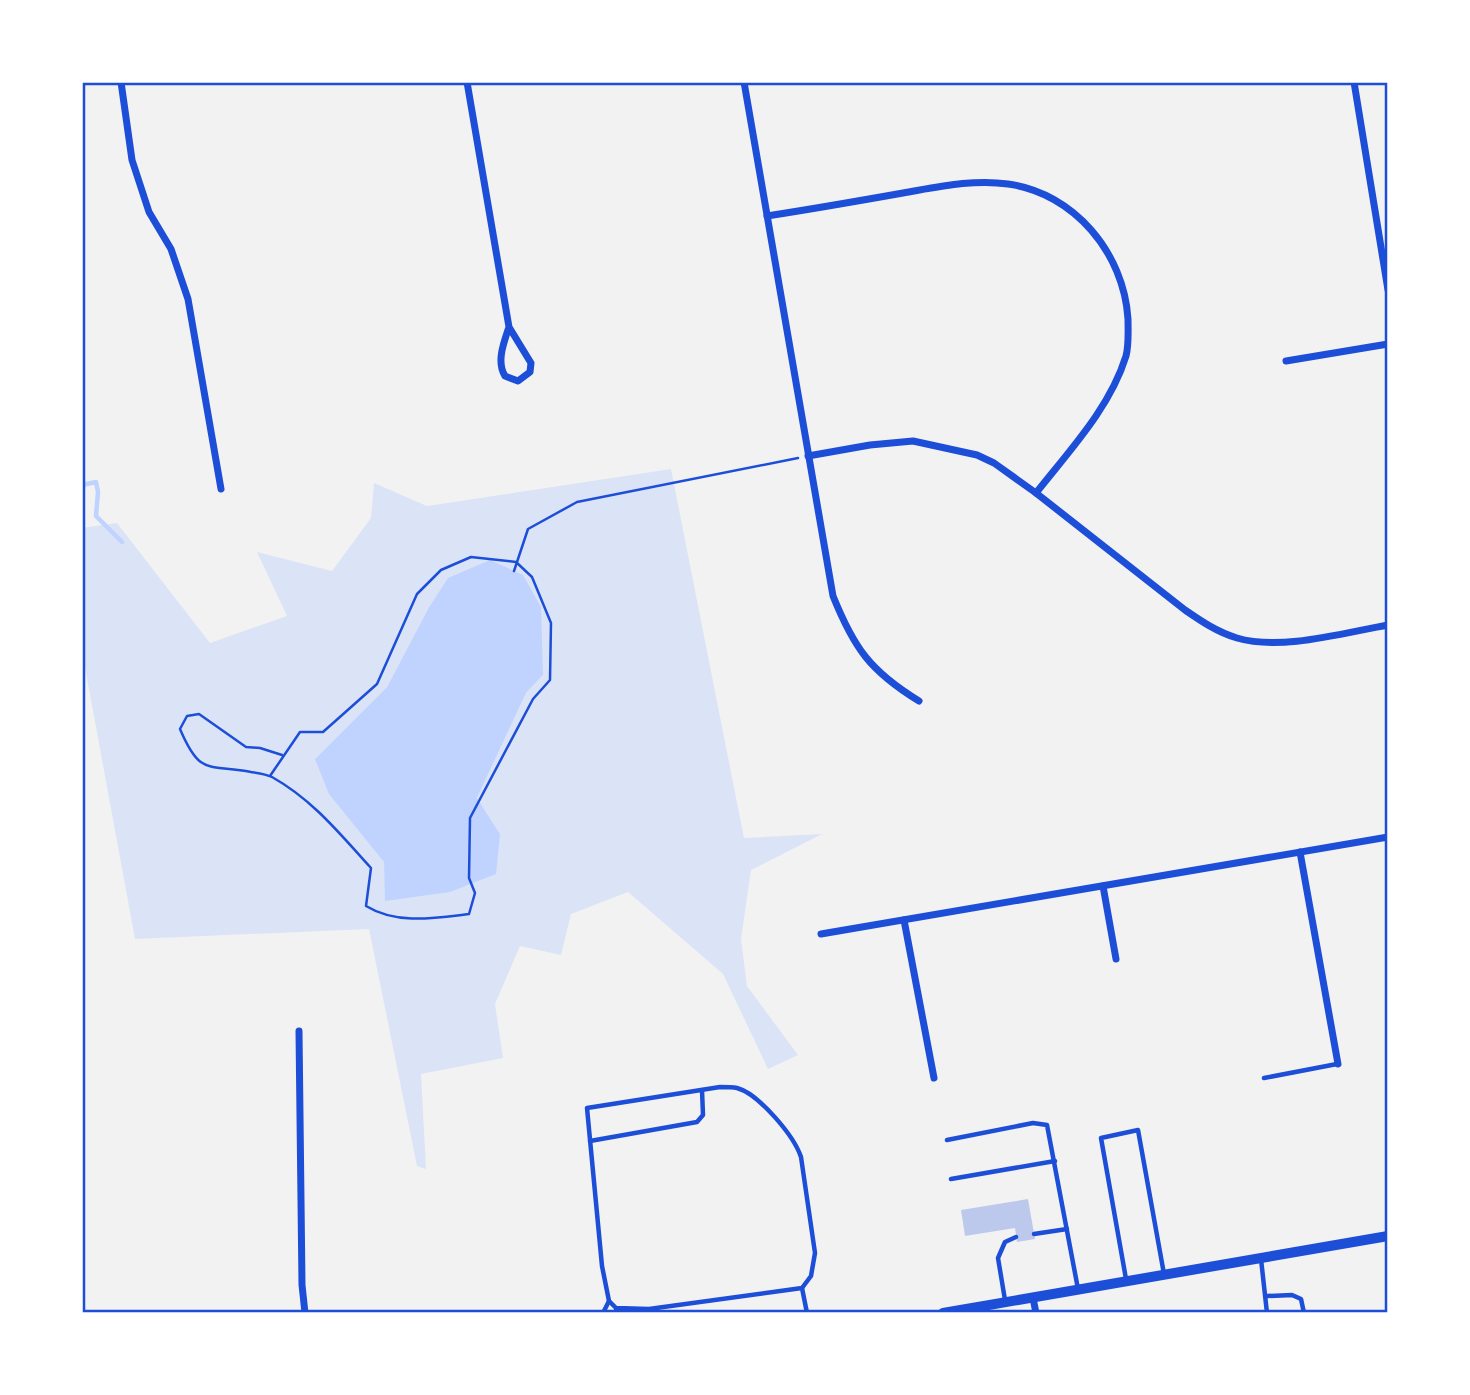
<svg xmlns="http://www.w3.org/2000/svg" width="1470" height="1395" font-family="'Golos Text',sans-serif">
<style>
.green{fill:#dbe4f7;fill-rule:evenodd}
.water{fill:#bfd3fe}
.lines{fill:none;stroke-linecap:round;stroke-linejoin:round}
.stream{stroke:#bfd3fe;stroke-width:4.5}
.building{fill:#bdc9ec}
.path{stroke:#1d4ed8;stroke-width:2.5}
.service{stroke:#1d4ed8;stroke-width:4.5}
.minor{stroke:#1d4ed8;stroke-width:7}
.tertiary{stroke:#1d4ed8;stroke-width:10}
.neatline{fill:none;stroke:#1d4ed8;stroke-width:2.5}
</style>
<rect width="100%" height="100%" fill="#f2f2f2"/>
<path class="green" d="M671 469 744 838 822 834 751 870 741 939 747 986 798 1055 768 1069 723 974 628 892 571 914 561 955 520 946 495 1004 503 1058 421 1074 426 1169 417 1166 369 929 135 939 82 651V528L117 523 210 643 287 616 257 552 332 571 371 518 374 483 427 506ZM428 609 543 675 526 693 477 798 500 834 386 901 384 862 315 759 387 687Z"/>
<path class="water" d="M490 560 523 575 541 607 543 675 526 693 477 798 500 834 496 874 450 892 385 901 384 862 329 794 315 759 387 687 428 609 448 578Z"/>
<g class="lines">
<path class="stream" d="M82 485 96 482 98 492 96 516 122 542"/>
</g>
<path class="building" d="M1028 1199 1035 1239 1017 1242 1015 1228 965 1236 961 1210Z"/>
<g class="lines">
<g class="path">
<path d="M514 571 528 529 577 502 798 458"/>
<path d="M270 776 300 732H323L377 684 417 594 441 570 471 557 516 562 532 577 551 623 550 680 533 699 470 818 469 878 475 893 469 914C435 918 397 925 366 906L371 868C340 834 313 800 272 777 266 774 258 773 251 772 207 764 200 776 180 729L187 716 199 714 246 747 260 748 282 755"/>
</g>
<g class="service">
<path d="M1264 1078 1337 1064"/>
<path d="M947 1140 1033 1123 1047 1125 1078 1289"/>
<path d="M590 1141 697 1122 703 1115 702 1090"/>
<path d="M951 1179 1055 1161"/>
<path d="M1034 1234 1067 1229"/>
<path d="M1261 1259 1267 1313"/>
<path d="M1126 1279 1101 1138 1138 1130 1164 1274"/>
<path d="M802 1288 807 1313"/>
<path d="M1267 1296 1292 1295 1301 1299 1304 1313"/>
<path d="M1005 1300 998 1258 1005 1242 1016 1237"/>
<path d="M616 1308 649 1309 802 1288 811 1276 815 1253 801 1157C794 1136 759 1094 737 1088 732 1087 726 1087 720 1087L587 1108 602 1266 609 1301 616 1308 617 1313"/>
<path d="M603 1313 609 1301"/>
</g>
<g class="minor">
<path d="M121 82 132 160 149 212 171 249 188 299 221 489"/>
<path d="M467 82 509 327 531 363 530 372 518 381 505 376C496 362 504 342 509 327"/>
<path d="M744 82 833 596C854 648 870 671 919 701"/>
<path d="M1354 82 1388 290"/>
<path d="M767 216C812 209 858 201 903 193 938 187 973 179 1008 184 1074 193 1124 253 1128 319 1128 331 1129 345 1126 356 1110 408 1069 451 1036 493"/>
<path d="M1286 361 1388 344"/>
<path d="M808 456 870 445 913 441 977 455 994 463 1036 493 1185 610C1201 621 1217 632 1237 638 1281 651 1343 633 1388 625"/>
<path d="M1300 852 1338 1064"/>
<path d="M1103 886 1116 959"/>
<path d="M904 920 934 1078"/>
<path d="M821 934 1388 837"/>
<path d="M299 1031 302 1285 305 1313"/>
<path d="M1033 1298 1036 1313"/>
</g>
<path class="tertiary" d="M943 1313 1388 1236"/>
</g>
<rect width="1470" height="1395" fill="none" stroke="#ffffff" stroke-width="168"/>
<rect x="84" y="84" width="1302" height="1227" class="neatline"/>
</svg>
